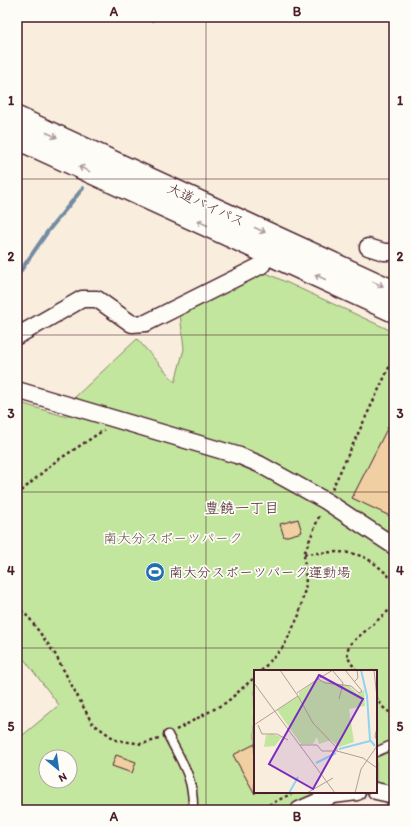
<svg xmlns="http://www.w3.org/2000/svg" width="411" height="827" font-family="Itim,'Klee One',sans-serif">
<style>
.green{fill:#c3e69f;stroke:#868265;fill-rule:evenodd}
.lines{fill:none;stroke-linecap:round;stroke-linejoin:round}
.stream{stroke:#748ba2;stroke-width:4}
.building{fill:#f0cfa2;stroke:#4a1f2b}
.lane-casing{stroke:#4a1f2b;stroke-width:11}
.street-casing{stroke:#4a1f2b;stroke-width:19}
.highway-casing{stroke:#4a1f2b;stroke-width:25}
.path{stroke:#4a1f2b;stroke-width:2.5;stroke-dasharray:3 3;stroke-linecap:butt}
.lane{stroke:#fdfcf7;stroke-width:8}
.street{stroke:#fdfcf7;stroke-width:16}
.highway{stroke:#fdfcf7;stroke-width:22}
.oneway{stroke:#ac999b}
.grid{fill:none;stroke:#4a1f2b;stroke-width:1;stroke-opacity:0.55}
.labels{text-anchor:middle;dominant-baseline:central;stroke-width:3.5;stroke-linejoin:round;paint-order:stroke}
.street-label{font-size:14px;fill:#4a1f2b;stroke:#fdfcf7}
.park-label{font-size:14px;fill:#685148;stroke:#fdfcf7}
.poi-label{font-size:14px;fill:#4a1f2b;stroke:#fdfcf7;text-anchor:start}
.neighbourhood-label{font-size:15px;fill:#4a1f2b;stroke:#fdfcf7}
.inset-river{fill:none;stroke:#90d3f1;stroke-width:2}
.inset-road{fill:none;stroke:#b39b96;stroke-width:1}
.view{fill:#7b2cbf;fill-opacity:0.15;stroke:#7b2cbf;stroke-width:2}
.inset-edge{fill:none;stroke:#4a1f2b;stroke-width:2}
.neatline{fill:none;stroke:#4a1f2b;stroke-width:1.5}
.grid-label{font-size:13px;text-anchor:middle;font-weight:bold;fill:#4a1f2b}
</style>
<rect width="100%" height="100%" fill="#f9eede"/>
<filter id="ink" filterUnits="userSpaceOnUse"><feTurbulence type="fractalNoise" baseFrequency=".025" numOctaves="2"/><feDisplacementMap in="SourceGraphic" scale="8" xChannelSelector="R" yChannelSelector="G"/><feConvolveMatrix kernelMatrix="1 2 1 2 8 2 1 2 1" color-interpolation-filters="sRGB"/></filter>
<g filter="url(#ink)">
<path class="green" d="M264 272 394 332V788L376 784V671H255V792H328L290 810H17V740L59 705 17 650V402L67 417 73 399 137 339 175 382 184 349 180 313ZM46 757H70V781H46Z"/>
<g class="lines">
<g class="stream">
<path d="M152 17V20"/>
<path d="M17 276 48 231 83 188"/>
</g>
</g>
<g class="building">
<path d="M394 415V518L352 498Z"/>
<path d="M298 519 302 532 284 537 280 524Z"/>
<path d="M255 744V794L233 755Z"/>
<path d="M116 755 136 762 132 773 112 766Z"/>
</g>
<g class="lines">
<defs>
<g id="lane">
<path d="M168 735C182 763 194 777 193 810"/>
<path d="M376 752 394 744"/>
</g>
<g id="street">
<path d="M368 247 384 252H394"/>
<path d="M17 336 82 299H97L132 324 146 323 262 265 267 253"/>
<path d="M17 390 240 456 259 464 326 501 394 546"/>
<path d="M376 791 394 795"/>
<path d="M299 810 333 795 357 792"/>
<path d="M394 810V809"/>
</g>
<g id="highway">
<path d="M17 118 394 292"/>
<path d="M17 138 394 311"/>
</g>
</defs>
<use href="#lane" class="lane-casing"/>
<use href="#street" class="street-casing"/>
<use href="#highway" class="highway-casing"/>
<g class="path">
<path d="M332 489 394 357"/>
<path d="M17 495 52 464 104 430"/>
<path d="M304 554C347 551 363 547 394 582"/>
<path d="M17 606 30 619 55 654 92 723 116 740 142 744 159 739"/>
<path d="M261 671 284 646 299 615 306 584 304 554 320 514"/>
<path d="M357 671C350 661 345 658 349 645L394 606"/>
<path d="M376 697C380 705 385 711 394 714"/>
<path d="M176 730 227 702 255 677"/>
<path d="M258 810 295 792"/>
</g>
<use href="#lane" class="lane"/>
<use href="#street" class="street"/>
<use href="#highway" class="highway"/>
</g>
<defs><path id="oneway-shaft" d="M-6 0H5M1.5-3L5.5 0L1.5 3" fill="none" stroke-width="1.6" stroke-linecap="round" stroke-linejoin="round"/></defs>
<g class="oneway">
<use href="#oneway-shaft" transform="translate(52 135) rotate(25)"/>
<use href="#oneway-shaft" transform="translate(84 169) rotate(-155)"/>
<use href="#oneway-shaft" transform="translate(202 223) rotate(-155)"/>
<use href="#oneway-shaft" transform="translate(260 230) rotate(25)"/>
<use href="#oneway-shaft" transform="translate(320 277) rotate(-155)"/>
<use href="#oneway-shaft" transform="translate(378 284) rotate(25)"/>
</g>
</g>
<path class="grid" d="M206 17V810M17 179H394M17 335H394M17 492H394M17 648H394"/>
<defs>
<symbol id="stadium-disc" viewBox="-11 -11 22 22"><circle r="9.5" fill="#1f6fb2" stroke="#fdfcf7"/><path d="M0-5a6.5 5 0 1 0 0 10a6.5 5 0 1 0 0-10ZM-3.5-1.8h7v3.6h-7Z" fill="#fff"/></symbol>
</defs>
<g fill-rule="evenodd">
<use href="#stadium-disc" x="144" y="561" width="22" height="22"/>
</g>
<g class="labels">
<g class="street-label">
<text transform="translate(206 205) rotate(25)">大道バイパス</text>
</g>
<g class="park-label">
<text x="173" y="538">南大分スポーツパーク</text>
</g>
<g class="poi-label">
<text x="169" y="572">南大分スポーツパーク運動場</text>
</g>
<g class="neighbourhood-label">
<text x="242" y="508">豊饒一丁目</text>
</g>
</g>
<g transform="translate(254 670)">
<rect width="123" height="123" fill="#f9eede"/>
<path d="M63 10 94 15 104 24 110 20 111 36 95 39 100 72 85 77 77 70 65 74 63 67 59 74H47L23 40 45 26V23ZM18 64 28 67 21 76 10 77 12 65Z" fill="#c3e69f"/>
<path class="inset-river" d="M107 0 113 26 116 70 121 76M85 79 116 71M62 93 82 83M35 123 44 107"/>
<path class="inset-road" d="M91 0 108 21M120 0 123 28M79 1 89 13 85 29M64 9 79 0M100 12 104 8 103 0M0 13 81 123M43 23 64 9 71 13 97 16 105 23 108 21M44 26 59 53 83 78V81M0 55 44 26 26 0M4 55 8 64H23L34 70M123 58 121 66 123 71M46 75H63L68 81H83L109 88 123 98M53 123 79 108M101 123 107 99 123 76"/>
<path class="view" d="M65 5 109 29 59 119 15 94Z"/>
<rect width="123" height="123" class="inset-edge"/>
</g>
<rect width="411" height="827" fill="none" stroke="#fdfcf7" stroke-width="44"/>
<g transform="translate(58 769) rotate(151)"><circle r="19" fill="#fdfcf7" stroke="#b5a4a5"/>
<path d="M0-3L7 15L0 10L-7 15Z" fill="#1f6fb2"/>
<text y="-6" font-size="11" font-weight="bold" text-anchor="middle" fill="#4a1f2b">N</text>
</g>
<rect x="22" y="22" width="367" height="783" class="neatline"/>
<g class="grid-label">
<text x="114" y="16">A</text>
<text x="297" y="16">B</text>
<text x="11" y="105">1</text>
<text x="400" y="105">1</text>
<text x="11" y="261">2</text>
<text x="400" y="261">2</text>
<text x="11" y="418">3</text>
<text x="400" y="418">3</text>
<text x="11" y="575">4</text>
<text x="400" y="575">4</text>
<text x="11" y="731">5</text>
<text x="400" y="731">5</text>
<text x="114" y="821">A</text>
<text x="297" y="821">B</text>
</g>
</svg>
